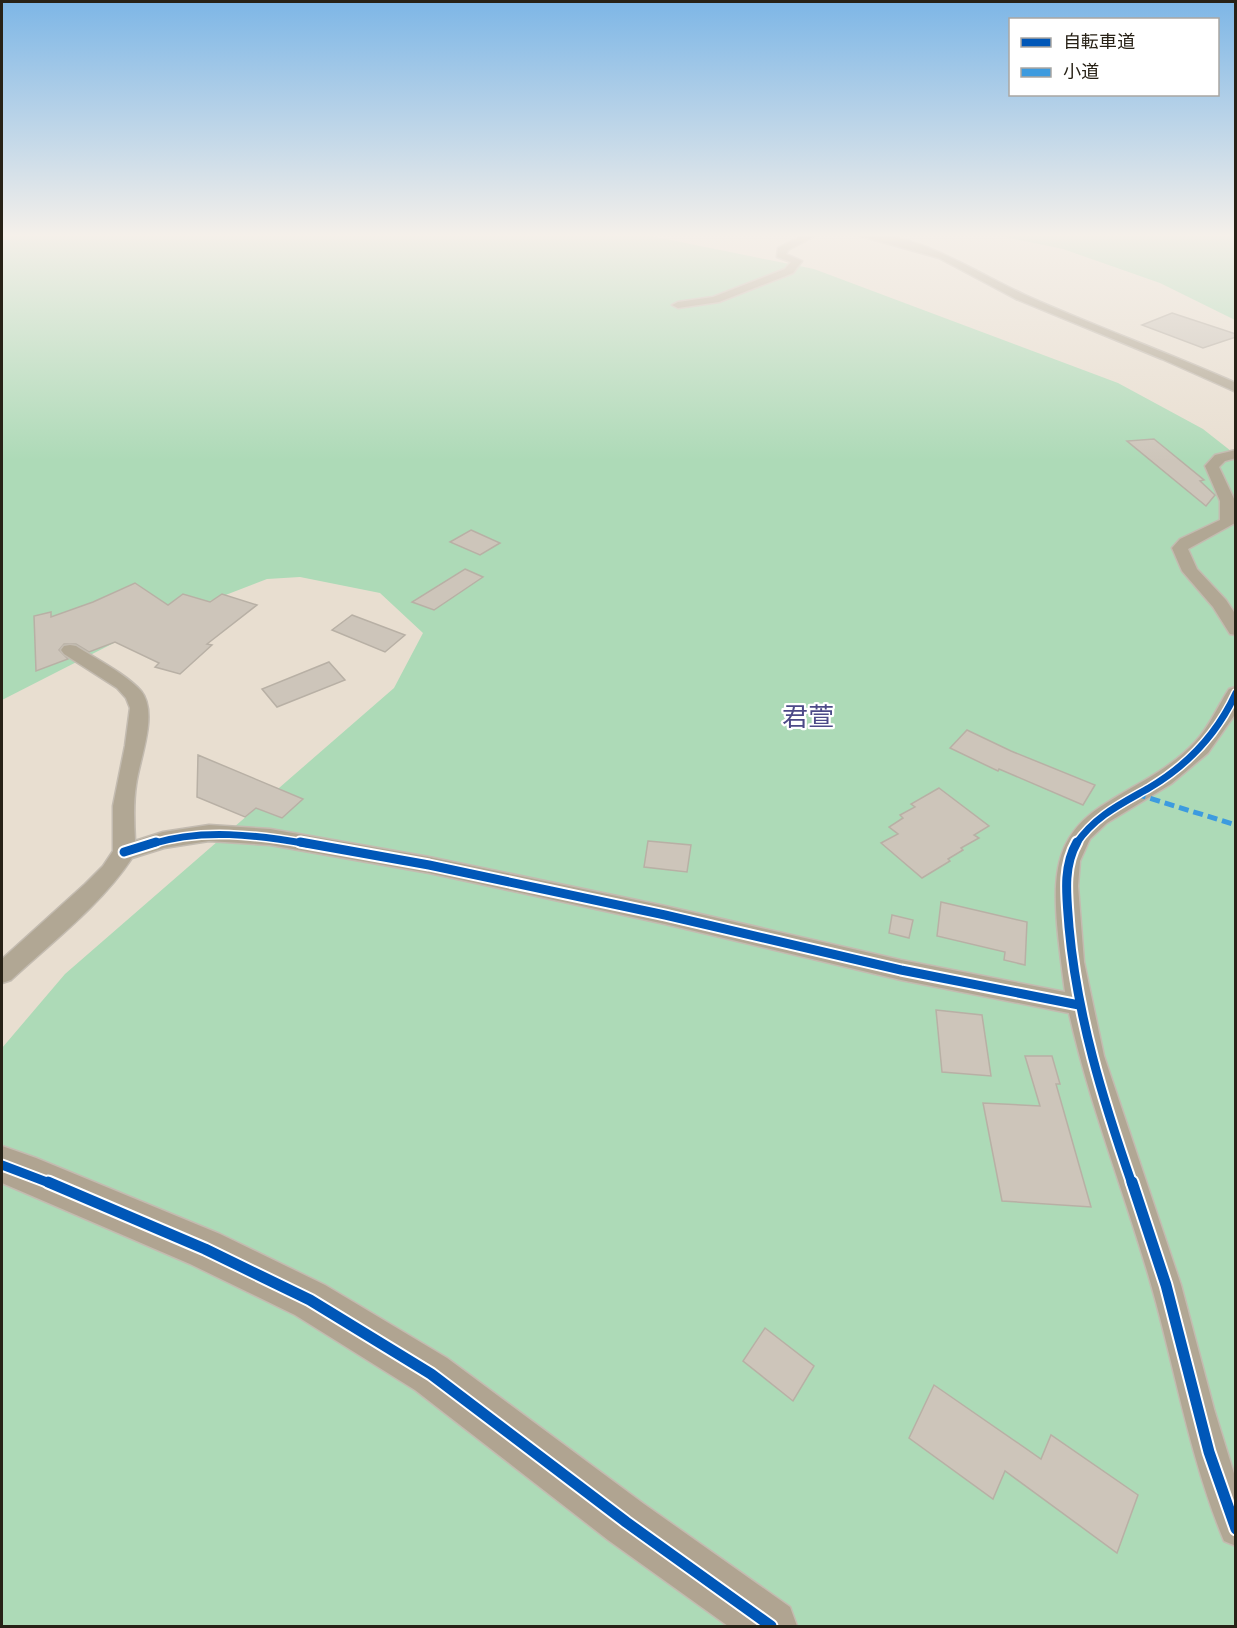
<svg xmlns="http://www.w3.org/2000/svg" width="1237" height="1628" font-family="'Alegreya Sans','Noto Sans JP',sans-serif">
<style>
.green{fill:#addab7}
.building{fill:#cdc5ba;stroke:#b8b0a5;stroke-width:1.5}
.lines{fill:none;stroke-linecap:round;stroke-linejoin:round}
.street-casing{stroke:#c3bbb0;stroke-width:3}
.secondary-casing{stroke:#c3bbb0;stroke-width:3}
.street{fill:#b1a794;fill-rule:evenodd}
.secondary{fill:#b0a491;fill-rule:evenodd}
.quiet{stroke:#3d9bdf;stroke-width:5;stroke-dasharray:10 5;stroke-linecap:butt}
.cycleway-far2-casing{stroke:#fff;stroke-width:10}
.cycleway-far1-casing{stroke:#fff;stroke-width:13}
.cycleway-casing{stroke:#fff;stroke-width:15}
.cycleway-far2{stroke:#0057b8;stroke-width:7}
.cycleway-far1{stroke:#0057b8;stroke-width:9}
.cycleway{stroke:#0057b8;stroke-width:11}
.labels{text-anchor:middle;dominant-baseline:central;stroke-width:4.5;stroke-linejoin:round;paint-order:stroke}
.quarter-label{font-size:26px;fill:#4d4a88;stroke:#fff}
</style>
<rect width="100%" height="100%" fill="#e8ded0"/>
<g class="green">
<path d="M2 233H636L814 269 1118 383 1203 429 1236 455 1235 1626H2V1048L65 974 394 688 423 633 380 593 300 577 267 579 153 623 2 700Z"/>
<path d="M985 233H1230L1235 238V320L1160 283 1063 249Z"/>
</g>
<g class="building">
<path d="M1172 313 1236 334V337L1203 348 1142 325Z"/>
<path d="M1154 439 1204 480 1200 481 1215 495 1206 506 1127 441Z"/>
<path d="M471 530 500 543 480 555 450 542Z"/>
<path d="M465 569 483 577 434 610 412 602Z"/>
<path d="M135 583 168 605 183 594 210 602 222 594 257 605 207 644 212 645 180 674 155 667 159 663 115 642 89 652 76 644H64L59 650 68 659 36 671 34 616 51 612V617L93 602Z"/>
<path d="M352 615 405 635 385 652 332 630Z"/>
<path d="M329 662 345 680 277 707 262 689Z"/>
<path d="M967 730 1011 751 1095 785 1083 805 999 769 998 771 950 748Z"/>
<path d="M198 755 303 799 282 818 256 808 245 817 197 797Z"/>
<path d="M939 788 989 826 974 835 979 838 961 848 963 850 948 859 950 861 922 878 881 843 898 834 889 827 903 818 900 815 915 807 911 804Z"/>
<path d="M648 841 691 845 687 872 644 867Z"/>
<path d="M941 902 1027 922 1025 965 1004 960 1005 952 937 936Z"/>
<path d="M892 915 913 920 909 938 889 933Z"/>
<path d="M936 1010 982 1015 991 1076 942 1072Z"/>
<path d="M1025 1056H1052L1060 1084H1056L1091 1207 1002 1201 983 1103 1040 1106Z"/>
<path d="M765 1328 814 1366 793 1401 743 1361Z"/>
<path d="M934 1385 1041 1459 1051 1435 1138 1495 1117 1553 1005 1471 993 1499 909 1438Z"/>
</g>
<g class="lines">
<defs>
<g id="street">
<path d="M808 233H820L788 250 786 254 802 261 793 273 719 302 678 308 672 305 678 302 713 297 785 269 791 262 777 257 778 248Z"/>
<path d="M850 233C916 230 968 269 1025 295 1094 326 1166 352 1236 383V392L1162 359 1016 299 939 258Z"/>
<path d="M1236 450V458L1225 461 1219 467 1235 501V523L1188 549 1197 569 1226 600 1236 615V635L1230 634 1213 607 1182 571 1172 548 1180 539 1220 520V501L1205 466 1215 455Z"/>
<path d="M70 645 76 646C96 659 126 674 141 691 159 713 139 760 136 785 133 804 134 822 135 841L163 832 209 825 270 829 429 857 665 906 901 960 1065 992C1062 969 1059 947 1057 924 1053 869 1057 832 1108 802 1138 783 1170 769 1195 742 1210 726 1217 707 1229 689L1236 687V713L1208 753 1171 784 1107 823 1090 839 1080 861 1078 886 1084 962 1104 1056 1181 1285 1214 1409 1236 1480V1546L1224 1541C1190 1459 1176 1373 1152 1288 1126 1196 1090 1107 1069 1013L901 980 665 924 429 873 270 845 209 841 164 848 132 858C101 905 52 942 11 980L2 983V959L85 884 103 866 113 851V806L125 746 130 708 126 698 117 688 64 654 61 650 64 646Z"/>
</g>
<path id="secondary" d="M2 1146 36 1158 220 1234 325 1285 447 1358 644 1504 790 1607 797 1626H728L608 1540 415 1390 295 1315 190 1264 2 1183Z"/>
</defs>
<use href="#street" class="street-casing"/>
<use href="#secondary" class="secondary-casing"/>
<use href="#street" class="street"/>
<use href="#secondary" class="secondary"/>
<path class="quiet" d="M1136 794 1236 825"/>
<defs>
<g id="cycleway-far2">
<path d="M151 844C203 828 256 835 308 844"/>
<path d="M1076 844C1095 816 1121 804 1149 788 1188 765 1217 734 1236 693"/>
</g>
<g id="cycleway-far1">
<path d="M300 842 429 865 665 915 901 970 1079 1005"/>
<path d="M1077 842C1062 868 1067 898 1069 927 1077 1016 1103 1100 1132 1184"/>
<path d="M124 852 156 842"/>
<path d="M2 1165 52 1184"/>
</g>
<g id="cycleway">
<path d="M48 1182 205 1249 310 1300 431 1374 626 1522 771 1626"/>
<path d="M1132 1182 1166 1285 1209 1452 1236 1529"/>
</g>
</defs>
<use href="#cycleway-far2" class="cycleway-far2-casing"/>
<use href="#cycleway-far1" class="cycleway-far1-casing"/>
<use href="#cycleway" class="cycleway-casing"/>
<use href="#cycleway-far2" class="cycleway-far2"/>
<use href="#cycleway-far1" class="cycleway-far1"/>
<use href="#cycleway" class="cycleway"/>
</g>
<linearGradient id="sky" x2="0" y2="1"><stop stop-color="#7db6e6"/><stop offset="0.51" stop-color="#f5f0ea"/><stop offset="1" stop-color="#f5f0ea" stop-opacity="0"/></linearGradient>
<rect width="1237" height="461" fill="url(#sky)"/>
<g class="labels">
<g class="quarter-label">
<text x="808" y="718">君萱</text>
</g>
</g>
<rect width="1237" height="1628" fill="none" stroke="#272116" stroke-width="6"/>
<rect x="1009" y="18" width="210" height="78" fill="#ffffff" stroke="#a9a6a2" stroke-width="1.5"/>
<rect x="1021" y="38" width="30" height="9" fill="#0057b8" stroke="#a9a6a2" stroke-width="1.5"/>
<text x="1063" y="48" font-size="18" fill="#272116">自転車道</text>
<rect x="1021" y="68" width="30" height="9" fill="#3d9bdf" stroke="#a9a6a2" stroke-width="1.5"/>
<text x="1063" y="78" font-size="18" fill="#272116">小道</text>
</svg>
